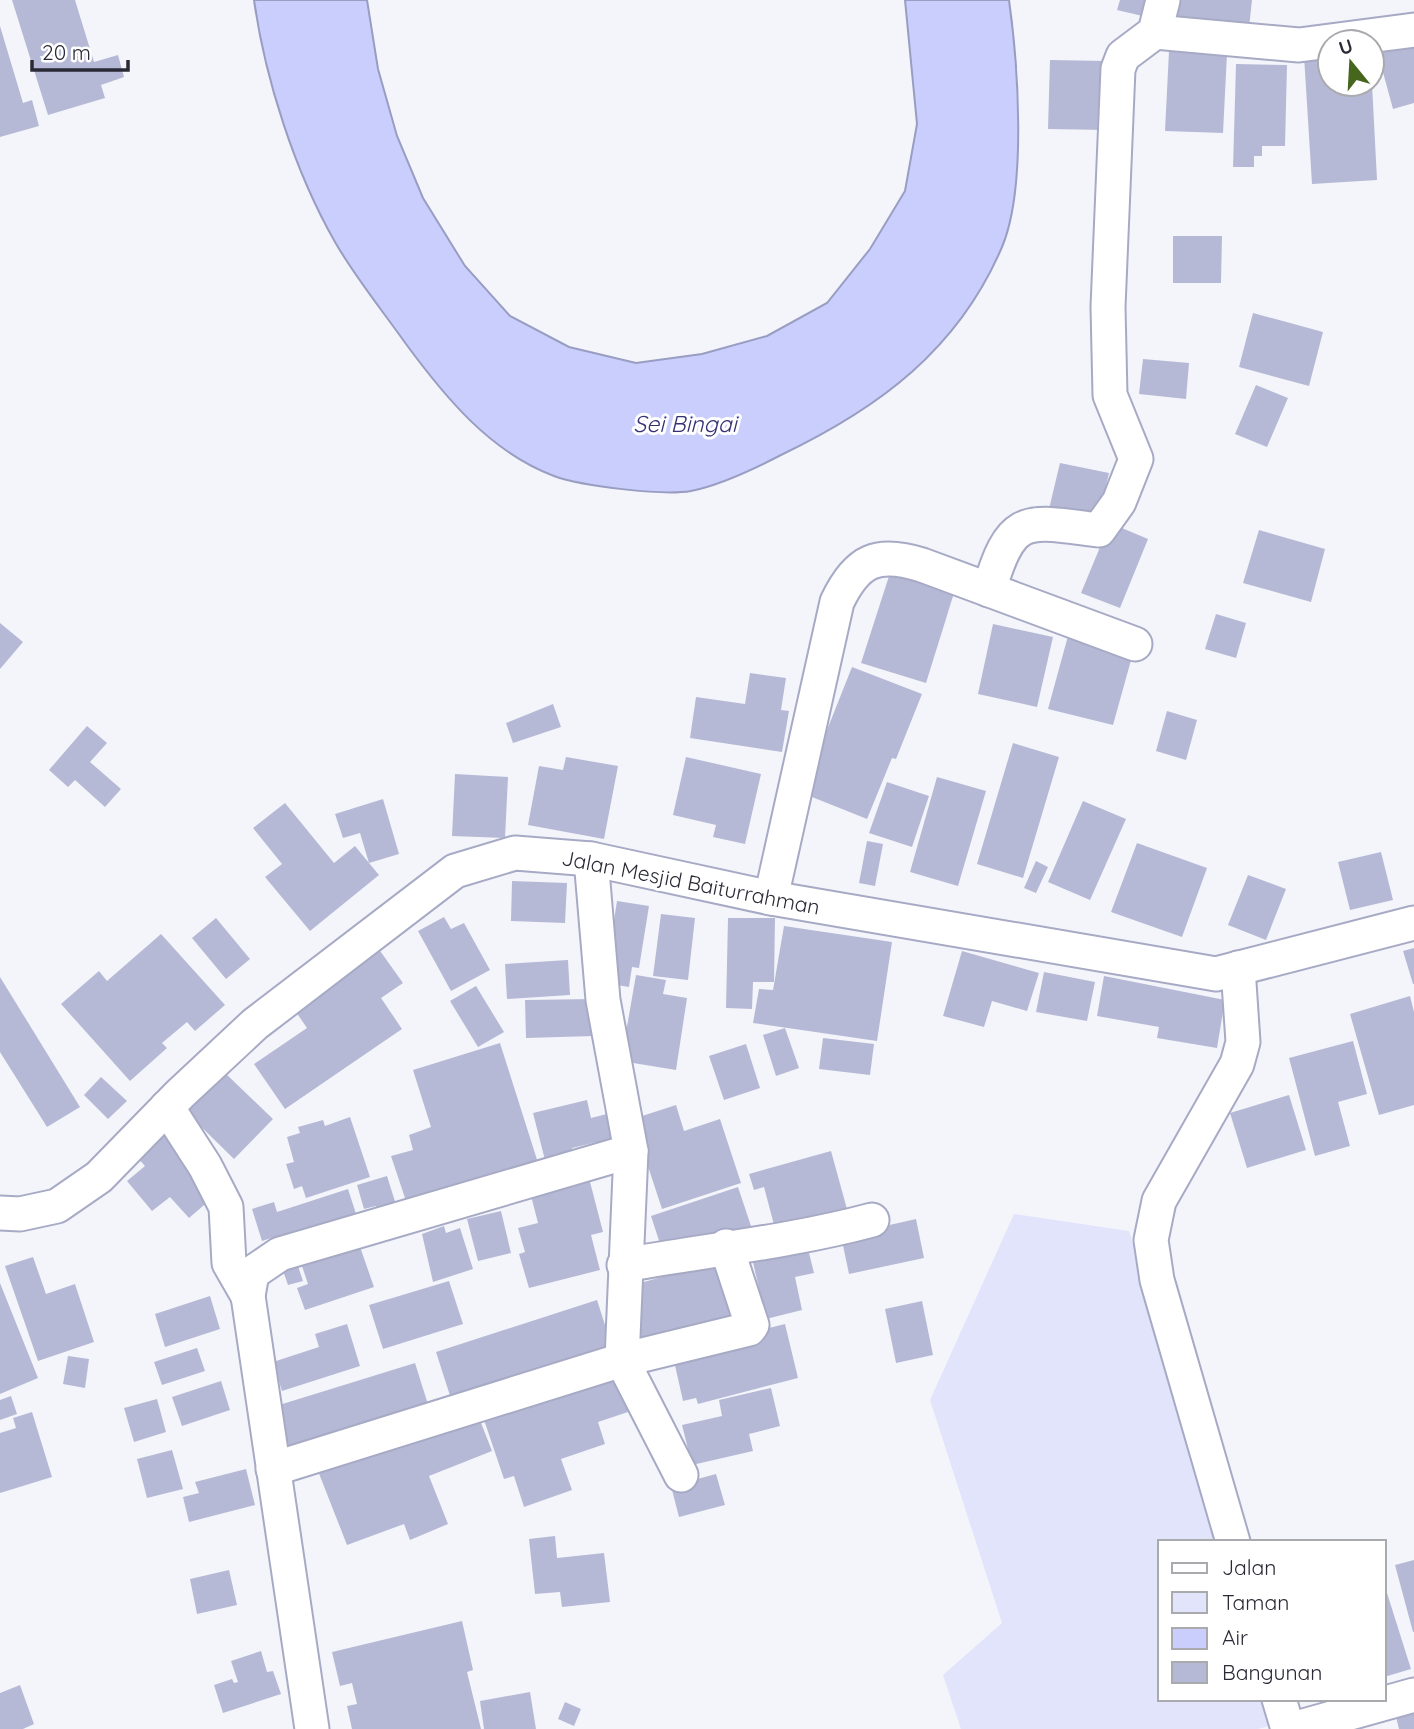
<svg xmlns="http://www.w3.org/2000/svg" width="1414" height="1729" font-family="Quicksand,sans-serif">
<style>
.green{fill:#e2e4fc}
.water{fill:#c9cefd;stroke:#999dc1;stroke-width:2}
.building{fill:#b6b9d5}
.lines{fill:none;stroke-linecap:round;stroke-linejoin:round}
.minor-casing{stroke:#a7aac5;stroke-width:37}
.minor{stroke:#fff;stroke-width:33}
.labels{text-anchor:middle;dominant-baseline:central;stroke-width:6;stroke-linejoin:round;paint-order:stroke}
.street-label{font-size:21px;fill:#292a35;stroke:#fff}
.water-label{font-size:23px;font-style:italic;fill:#343275;stroke:#fff}
</style>
<rect width="100%" height="100%" fill="#f4f5fb"/>
<path class="green" d="M1014 1214 1129 1231 1226 1542H1160V1699H1275L1282 1722 1258 1729H961L943 1675 1002 1623 930 1400Z"/>
<path class="water" d="M254 0H367L378 69 397 136 423 198 465 266 510 316 569 347 636 363 702 354 767 336 827 303 870 249 905 191 917 124 905 0H1009C1018 64 1027 188 1002 247 958 350 879 408 781 455 754 469 721 485 691 491 663 496 581 486 554 476 490 452 445 397 406 344 382 310 355 277 335 242 295 172 265 79 254 0Z"/>
<g class="building">
<path d="M12 0H75L94 62 118 55 124 77 101 85 105 98 48 115Z"/>
<path d="M1120 0H1156L1151 18 1117 10Z"/>
<path d="M1176 0H1252L1248 37 1172 28Z"/>
<path d="M0 26 23 103 32 100 39 126 0 137Z"/>
<path d="M1414 44V103L1393 109 1378 54Z"/>
<path d="M1169 51 1227 54 1223 133 1165 131Z"/>
<path d="M1330 55V84H1372L1377 180 1312 184 1304 56Z"/>
<path d="M1050 60 1107 61 1106 130 1048 129Z"/>
<path d="M1236 64 1287 65 1285 146H1262V156H1254V167H1233Z"/>
<path d="M1173 236H1222L1221 283H1173Z"/>
<path d="M1253 313 1323 332 1309 386 1239 367Z"/>
<path d="M1143 359 1189 363 1186 399 1139 394Z"/>
<path d="M1256 385 1288 398 1267 447 1235 434Z"/>
<path d="M1060 463 1109 473 1098 520 1049 509Z"/>
<path d="M1110 523 1148 539 1120 608 1081 593Z"/>
<path d="M1259 530 1325 549 1311 602 1243 583Z"/>
<path d="M890 573 954 593 926 683 861 663Z"/>
<path d="M1216 614 1246 623 1236 658 1205 649Z"/>
<path d="M0 623 23 642 0 669Z"/>
<path d="M993 624 1053 637 1037 707 978 694Z"/>
<path d="M1068 636 1133 653 1113 725 1048 709Z"/>
<path d="M852 667 922 694 896 759 892 758 867 819 802 793Z"/>
<path d="M750 673 786 678 781 710 789 711 782 752 690 738 696 697 745 704Z"/>
<path d="M553 704 561 727 513 743 506 723Z"/>
<path d="M1167 711 1197 720 1186 760 1156 751Z"/>
<path d="M87 726 107 743 90 762 121 789 105 807 75 780 68 787 49 770Z"/>
<path d="M1013 743 1059 757 1023 878 977 864Z"/>
<path d="M566 757 618 766 604 839 528 825 539 766 563 770Z"/>
<path d="M686 757 761 774 745 844 713 837 716 825 673 815Z"/>
<path d="M455 774 508 777 505 838 452 836Z"/>
<path d="M937 777 986 791 958 886 910 872Z"/>
<path d="M887 782 929 796 912 847 869 833Z"/>
<path d="M383 799 399 854 369 863 379 875 310 931 265 877 282 864 253 828 285 803 334 863 355 846 369 863 360 833 343 838 335 814Z"/>
<path d="M1083 801 1126 819 1090 900 1048 882Z"/>
<path d="M867 841 883 844 875 886 859 883Z"/>
<path d="M1137 843 1207 868 1182 937 1111 912Z"/>
<path d="M1381 852 1393 900 1350 910 1338 862Z"/>
<path d="M1036 861 1048 867 1036 893 1024 888Z"/>
<path d="M1248 875 1286 889 1266 940 1228 925Z"/>
<path d="M512 881 567 883 565 923 511 921Z"/>
<path d="M617 901 649 906 639 968 632 967 629 987 604 983Z"/>
<path d="M661 914 695 918 688 980 653 976Z"/>
<path d="M444 917 451 929 464 923 490 970 451 991 418 931Z"/>
<path d="M216 918 250 959 226 979 192 938Z"/>
<path d="M728 918H775L774 982H753L752 1009 726 1008Z"/>
<path d="M784 926 892 942 877 1041 753 1023 759 989 773 990Z"/>
<path d="M161 934 225 1005 195 1031 187 1022 162 1043 167 1048 130 1081 61 1004 99 971 107 981Z"/>
<path d="M373 941 403 983 381 998 402 1029 285 1109 254 1064 307 1028 294 1009Z"/>
<path d="M1414 948V984H1413L1403 951Z"/>
<path d="M962 951 1039 973 1027 1011 992 1001 984 1027 943 1016Z"/>
<path d="M568 960 570 995 507 999 505 964Z"/>
<path d="M1044 972 1095 982 1087 1021 1036 1012Z"/>
<path d="M636 975 666 980 663 994 687 998 676 1070 621 1061Z"/>
<path d="M1104 976 1225 1000 1217 1048 1157 1038 1159 1027 1097 1016Z"/>
<path d="M0 977 80 1107 47 1127 0 1052Z"/>
<path d="M476 986 504 1032 478 1047 450 1001Z"/>
<path d="M1410 996 1414 1012V1105L1379 1115 1350 1014Z"/>
<path d="M594 999V1036L526 1038 525 1000Z"/>
<path d="M785 1028 799 1068 776 1076 763 1035Z"/>
<path d="M823 1038 874 1044 870 1075 819 1069Z"/>
<path d="M1353 1041 1367 1094 1338 1102 1350 1146 1315 1156 1289 1058Z"/>
<path d="M500 1043 539 1166 408 1207 391 1156 413 1150 409 1135 431 1127 413 1070Z"/>
<path d="M746 1044 760 1088 724 1100 709 1056Z"/>
<path d="M222 1070 273 1119 234 1159 183 1109Z"/>
<path d="M101 1077 127 1101 108 1119 84 1095Z"/>
<path d="M1289 1095 1306 1150 1247 1168 1230 1113Z"/>
<path d="M587 1100 591 1118 611 1113 619 1147 599 1151 597 1142 572 1148 573 1153 545 1160 533 1113Z"/>
<path d="M676 1105 684 1131 720 1119 741 1183 662 1209 641 1145 648 1143 639 1117Z"/>
<path d="M350 1117 370 1177 306 1198 302 1186 294 1189 286 1164 294 1162 287 1137 300 1133 298 1127 323 1120 325 1126Z"/>
<path d="M169 1128 211 1199 189 1218 170 1197 152 1211 127 1181 145 1166 136 1156Z"/>
<path d="M831 1151 850 1220 778 1240 764 1187 754 1190 749 1174Z"/>
<path d="M387 1176 398 1211 380 1217 376 1206 364 1209 357 1185Z"/>
<path d="M589 1178 603 1232 591 1235 600 1270 529 1288 519 1254 525 1252 518 1228 538 1223 528 1184Z"/>
<path d="M738 1187 751 1226 664 1256 651 1216Z"/>
<path d="M348 1189 360 1226 289 1248 284 1234 262 1241 252 1209 274 1202 277 1212Z"/>
<path d="M501 1211 511 1253 478 1261 467 1219Z"/>
<path d="M916 1219 924 1258 849 1274 841 1236Z"/>
<path d="M444 1226 446 1233 460 1228 473 1269 433 1282 422 1234Z"/>
<path d="M359 1244 374 1287 305 1310 297 1288 308 1284 301 1263Z"/>
<path d="M807 1245 814 1273 795 1277 802 1310 766 1319 752 1258Z"/>
<path d="M33 1257 46 1294 75 1284 94 1342 38 1361 5 1266Z"/>
<path d="M296 1260 303 1281 288 1285 281 1265Z"/>
<path d="M719 1261 735 1319 642 1344 626 1287Z"/>
<path d="M449 1281 463 1324 383 1349 369 1305Z"/>
<path d="M0 1283 38 1378 0 1394Z"/>
<path d="M210 1296 220 1329 165 1347 155 1314Z"/>
<path d="M597 1300 614 1353 453 1405 436 1352Z"/>
<path d="M922 1301 933 1355 896 1363 885 1309Z"/>
<path d="M347 1324 360 1366 282 1391 273 1362 319 1347 315 1334Z"/>
<path d="M785 1324 798 1378 698 1404 696 1398 683 1401 672 1352Z"/>
<path d="M197 1348 205 1371 162 1385 154 1362Z"/>
<path d="M68 1356 89 1359 85 1388 63 1384Z"/>
<path d="M415 1363 431 1414 292 1457 276 1406Z"/>
<path d="M616 1367 631 1411 598 1422 605 1444 561 1459 572 1490 524 1507 514 1476 504 1479 482 1414Z"/>
<path d="M221 1381 230 1410 182 1426 172 1397Z"/>
<path d="M771 1388 780 1426 749 1434 753 1451 692 1465 682 1425 722 1416 719 1400Z"/>
<path d="M11 1396 17 1414 0 1420V1400Z"/>
<path d="M157 1399 166 1432 134 1442 124 1408Z"/>
<path d="M476 1410 492 1451 429 1476 448 1524 410 1540 404 1524 347 1545 318 1471Z"/>
<path d="M32 1412 52 1477 0 1493V1433L16 1428 13 1418Z"/>
<path d="M172 1450 183 1489 147 1498 137 1459Z"/>
<path d="M246 1469 255 1505 189 1522 183 1497 199 1493 195 1482Z"/>
<path d="M716 1474 725 1505 679 1517 671 1486Z"/>
<path d="M555 1536 557 1558 604 1553 610 1602 562 1607 560 1592 535 1594 529 1539Z"/>
<path d="M1414 1560V1632H1413L1395 1565Z"/>
<path d="M229 1570 237 1605 197 1614 190 1579Z"/>
<path d="M1387 1593 1411 1669 1384 1677V1594Z"/>
<path d="M462 1621 473 1670 467 1672 481 1729H352L347 1706 357 1704 352 1683 340 1686 332 1652Z"/>
<path d="M261 1651 267 1672 273 1671 281 1694 223 1713 214 1685 232 1679 234 1683 238 1682 231 1661Z"/>
<path d="M20 1685 34 1724 23 1729H0V1693Z"/>
<path d="M530 1692 536 1729H484L480 1701Z"/>
<path d="M565 1702 581 1709 574 1726 558 1719Z"/>
<path d="M1414 1711V1729H1399L1396 1717Z"/>
</g>
<g class="lines">
<defs>
<g id="minor">
<path d="M1155 32 1299 45 1414 30"/>
<path d="M989 590C1012 512 1026 521 1099 530L1119 502 1136 459 1110 395 1108 307 1118 69 1123 56 1155 32 1163 0"/>
<path d="M591 859 603 1000 631 1151 622 1360 681 1475"/>
<path d="M771 898 837 602C857 560 877 551 922 565L1135 644"/>
<path d="M167 1107 205 1166 226 1207 229 1263 248 1296"/>
<path d="M0 1213 20 1214 57 1206 99 1177 180 1094 255 1024 455 871 515 853 591 859 771 898 1216 974 1414 923"/>
<path d="M624 1265C708 1250 790 1242 872 1220"/>
<path d="M273 1469 622 1360 749 1329 752 1325 726 1246"/>
<path d="M1233 1542 1157 1280 1151 1240 1159 1201 1237 1064 1243 1042 1238 968"/>
<path d="M1279 1699 1288 1729"/>
<path d="M312 1729 248 1296 252 1273 280 1254 631 1151"/>
<path d="M1293 1729 1414 1695"/>
</g>
</defs>
<use href="#minor" class="minor-casing"/>
<use href="#minor" class="minor"/>
</g>
<g class="labels">
<g class="street-label">
<text transform="translate(691 882) rotate(11)">Jalan Mesjid Baiturrahman</text>
</g>
<g class="water-label">
<text x="685" y="423">Sei Bingai</text>
</g>
</g>
<rect x="1158" y="1540" width="228" height="161" fill="#ffffff" stroke="#a9aaae" stroke-width="2"/>
<rect x="1172" y="1563" width="35" height="10" fill="#ffffff" stroke="#a9aaae" stroke-width="2"/>
<text x="1222" y="1575" font-size="21" fill="#292a35">Jalan</text>
<rect x="1172" y="1592" width="35" height="21" fill="#e2e4fc" stroke="#a9aaae" stroke-width="2"/>
<text x="1222" y="1610" font-size="21" fill="#292a35">Taman</text>
<rect x="1172" y="1628" width="35" height="21" fill="#c9cefd" stroke="#a9aaae" stroke-width="2"/>
<text x="1222" y="1645" font-size="21" fill="#292a35">Air</text>
<rect x="1172" y="1662" width="35" height="21" fill="#b6b9d5" stroke="#a9aaae" stroke-width="2"/>
<text x="1222" y="1680" font-size="21" fill="#292a35">Bangunan</text>
<g transform="translate(1351 63) rotate(342)"><circle r="33" fill="#ffffff" stroke="#a9aaae" stroke-width="2"/>
<path d="M0-5L12 26L0 18L-12 26Z" fill="#45661c"/>
<text y="-10" font-size="19" font-weight="bold" text-anchor="middle" fill="#292a35">U</text>
</g>
<path d="M32 60v10h96v-10" fill="none" stroke="#292a35" stroke-width="3.5"/>
<text x="42" y="60" font-size="21" fill="#292a35" stroke="#ffffff" stroke-width="5" paint-order="stroke">20 m</text>
</svg>
